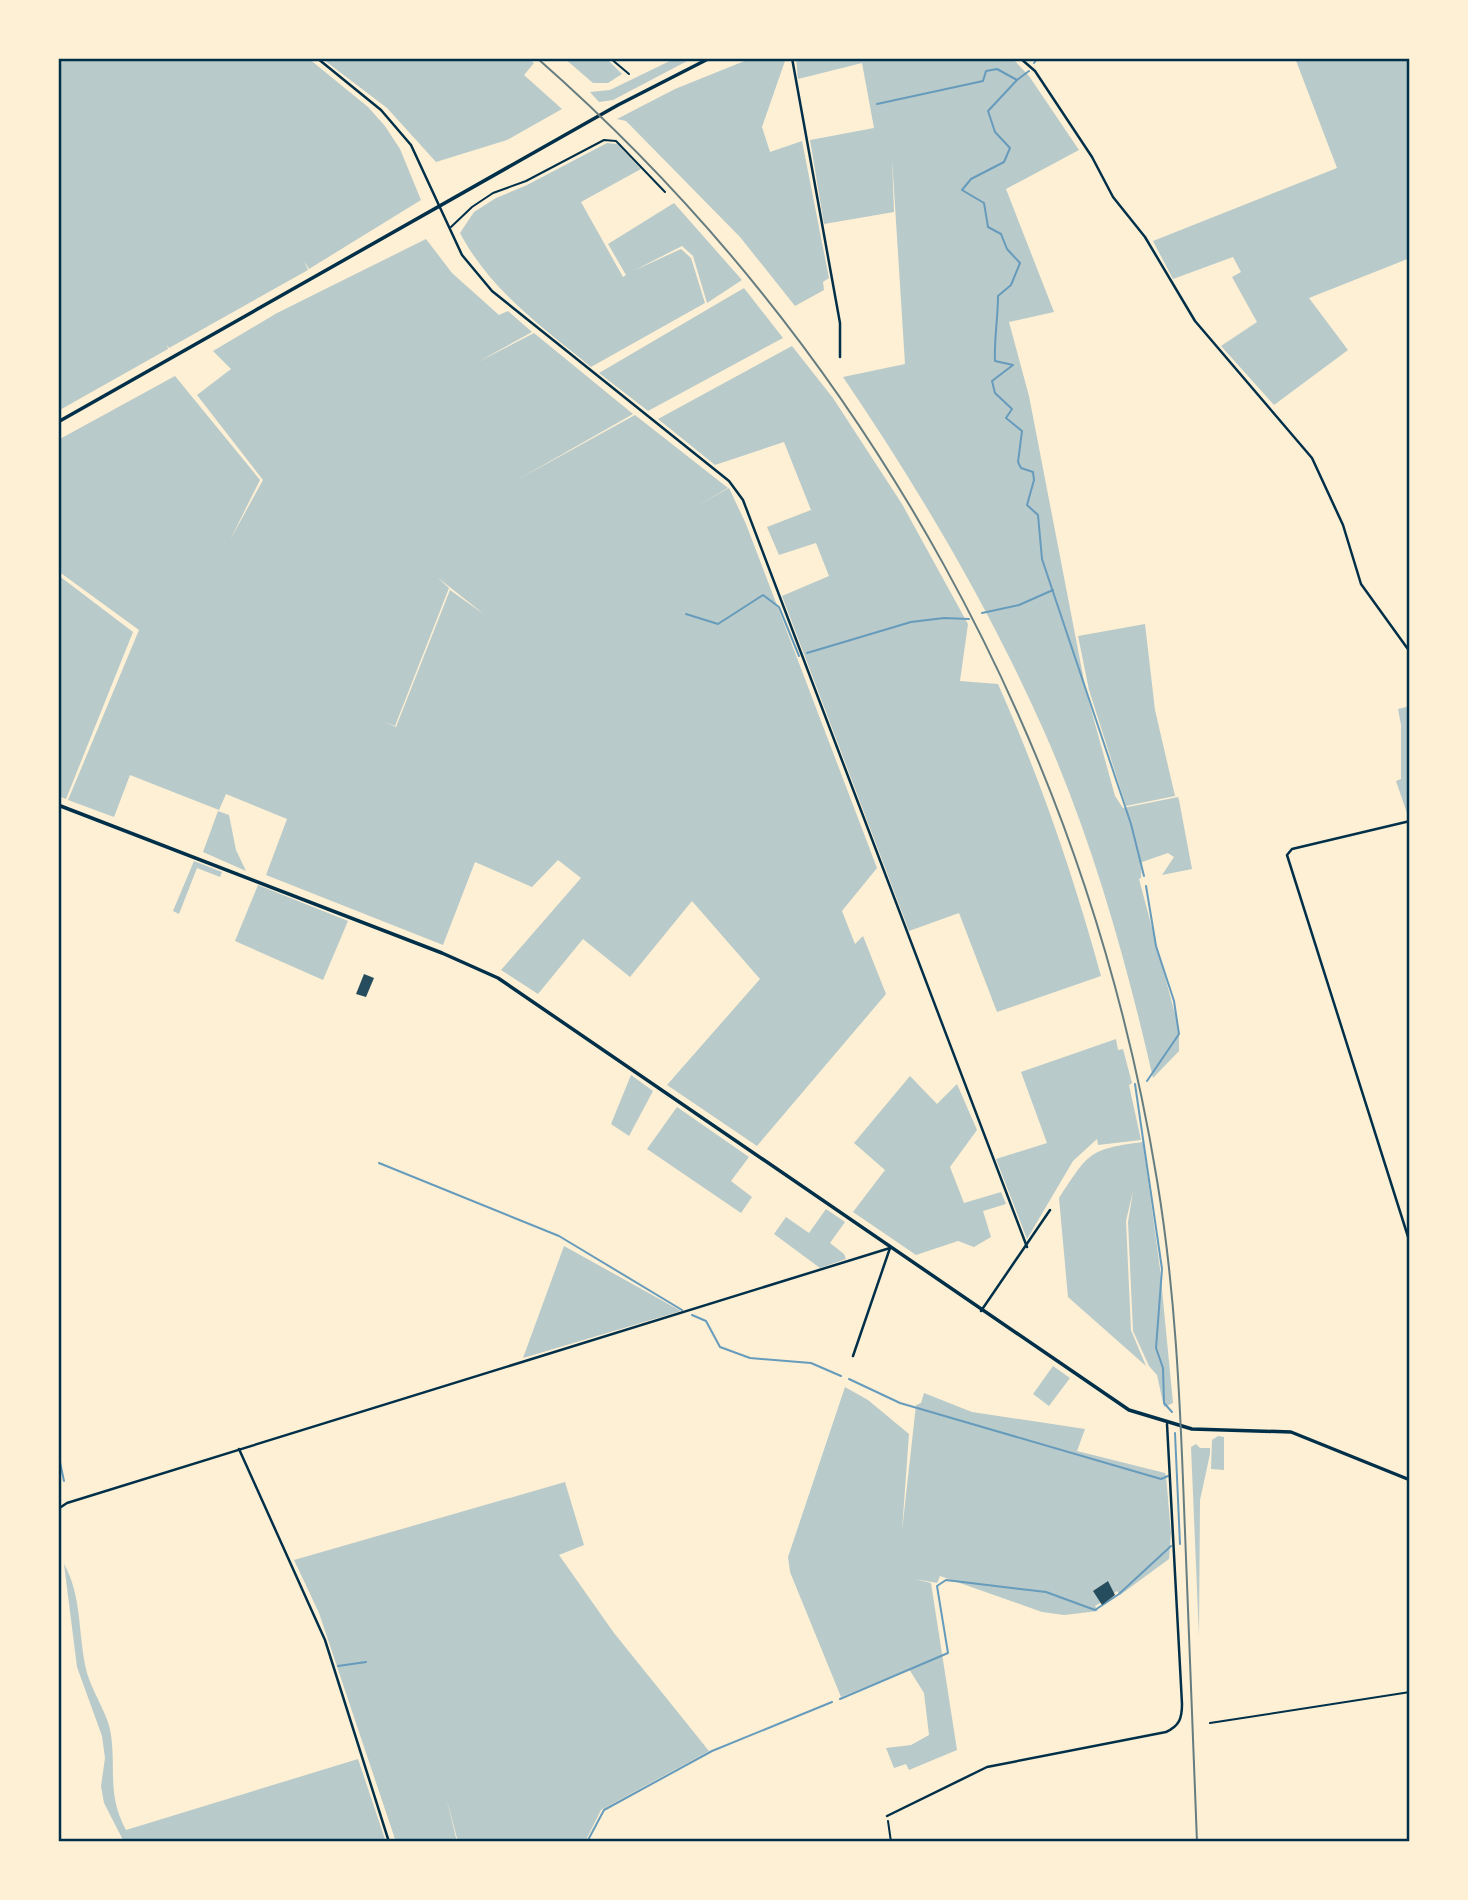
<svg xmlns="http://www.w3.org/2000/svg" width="1468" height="1900" font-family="Lora,serif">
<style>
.green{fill:#b9caca;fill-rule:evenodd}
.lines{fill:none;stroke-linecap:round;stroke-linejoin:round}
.stream{stroke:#669bbc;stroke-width:2}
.building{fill:#264d5e}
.path{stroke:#003049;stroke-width:2}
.service{stroke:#003049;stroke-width:2}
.minor{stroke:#003049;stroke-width:2.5}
.tertiary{stroke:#003049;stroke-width:3.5}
.rail{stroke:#657d81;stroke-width:2}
.neatline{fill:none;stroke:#003049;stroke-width:2.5}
</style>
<rect width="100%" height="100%" fill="#fdf0d5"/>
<g class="green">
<path d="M58 58H308L368 107 385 126 400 149 421 200 309 269 304 261 308 270 169 348 167 345 168 349 58 411Z"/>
<path d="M325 58H527L534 63 524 75 562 109 507 140 436 162 387 108 324 60Z"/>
<path d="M564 58H606L622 74 608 83H593Z"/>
<path d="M676 58H693L613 100 599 102 590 92 610 90Z"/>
<path d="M752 58H786L762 127 770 152 802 141 829 278 823 282 824 290 795 306 740 237 626 121 617 119 675 89Z"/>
<path d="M796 58H1012L1029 76 1079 150 1006 189 1054 312 1009 322 1029 396 1086 691 1115 796 1123 808 1178 797 1179 800 1192 869 1162 875 1174 857 1168 853 1142 862 1141 878 1139 879 1179 1029V1051L1153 1078C1126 960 1093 842 1044 731 989 607 919 489 843 377L905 364 892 158 894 212 824 224 810 140 874 128 862 63 798 79Z"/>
<path d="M1295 58H1410V258L1309 298 1348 350 1274 405 1221 346 1257 322 1232 277 1241 272 1233 257 1173 279 1153 241 1337 168Z"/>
<path d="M607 143 617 144 641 169 581 202 623 277 626 275 608 244 674 203 742 280 707 303 693 256 682 246 633 271 681 249 691 258 705 303 591 367C542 327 490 290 460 233L474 212 496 198 527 185Z"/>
<path d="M426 239 452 273 499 315 508 311 532 332 476 363 534 333 633 414 517 480 635 415 728 488 695 507 729 488 746 524 877 868 842 911 855 944 863 936 886 994 757 1146 667 1085 760 979 692 901 630 977 583 939 538 994 501 970 581 878 558 860 532 887 475 862 443 945 266 875 287 819 226 794 219 810 130 775 114 817 68 800 139 630 58 571V440L175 376 260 480 230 540 263 480 197 395 231 369 213 351 277 313ZM437 577 485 615 450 590 396 727 384 722 395 726 449 588Z"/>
<path d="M744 288 783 338 648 411 599 373Z"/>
<path d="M792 346 833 398 902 504 968 624 960 681 998 684C1040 778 1074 877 1101 976L997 1012 959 913 909 931 782 596 829 576 816 543 779 555 767 527 811 510 784 442 715 465 658 419Z"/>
<path d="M58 575 133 632 66 799 58 796Z"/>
<path d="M1145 624 1155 710 1175 796 1126 806 1089 690 1078 636Z"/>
<path d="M1410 706V818L1409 819 1396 781 1401 779V725L1398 709Z"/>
<path d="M218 811 229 815 236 850 246 871 203 852Z"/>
<path d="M194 861 222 872 220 877 197 868 179 914 173 911Z"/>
<path d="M258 885 348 921 323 980 235 941Z"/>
<path d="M1116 1039 1118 1050 1123 1049 1132 1083 1129 1085 1141 1140 1098 1145 1097 1139 1073 1161 1027 1239 996 1159 1047 1143 1021 1072Z"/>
<path d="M631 1075 653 1091 629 1136 611 1124Z"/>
<path d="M910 1076 937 1104 957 1084 977 1130 950 1167 964 1203 1001 1192 1006 1204 983 1211 991 1237 974 1247 958 1241 916 1255 853 1212 885 1170 854 1143Z"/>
<path d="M677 1107 749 1157 731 1181 752 1197 741 1213 647 1149Z"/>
<path d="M1143 1142 1160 1269 1173 1403 1164 1407 1157 1375 1149 1366 1133 1331 1128 1222 1133 1191 1126 1221 1131 1330 1146 1366 1068 1297 1059 1198C1089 1153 1088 1149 1143 1142Z"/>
<path d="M826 1209 845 1222 830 1243 844 1254 846 1259 820 1268 774 1234 786 1217 809 1233Z"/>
<path d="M564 1246 681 1311 523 1358Z"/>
<path d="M1053 1366 1070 1378 1049 1406 1033 1394Z"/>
<path d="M845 1387 868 1400 909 1434 902 1531 916 1405 921 1403 924 1393 972 1412 1085 1429 1077 1451 1165 1473 1166 1476 1171 1533 1169 1559 1120 1595 1117 1591 1113 1594 1108 1581 1098 1588 1105 1600 1095 1606 1098 1611 1064 1615 1042 1612 940 1576 937 1583 915 1579 931 1583 957 1750 909 1770 906 1764 894 1768 886 1748 911 1745 929 1735 924 1693 909 1669 841 1697 790 1572 788 1557Z"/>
<path d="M1218 1436 1224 1437V1470L1211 1469 1212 1440Z"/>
<path d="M1196 1444 1200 1448H1210V1454L1200 1500 1199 1636 1191 1447Z"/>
<path d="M565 1482 584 1545 559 1555 614 1633 709 1751 601 1810 585 1842H458L446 1797 457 1842H396L319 1613 294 1560Z"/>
<path d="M64 1564C82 1596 78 1633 86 1669 91 1691 109 1715 111 1735 116 1770 107 1795 126 1830L358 1759 386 1842H124L104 1803 101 1786 105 1758 102 1736 77 1667Z"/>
</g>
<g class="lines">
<g class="stream">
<path d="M1034 63 1038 58"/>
<path d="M1017 80 988 111 995 132 1010 148 1004 162 971 179 962 190 984 203 988 227 1001 234 1007 249 1020 263 1011 285 998 296C998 318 994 339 995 361L1013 365 992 381 995 393 1012 409 1006 418 1022 431 1018 462 1021 468 1033 472 1034 480 1027 505 1038 515 1042 559 1131 824 1144 876"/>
<path d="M877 104 983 81 986 71 997 69 1017 80 1029 71"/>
<path d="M982 613 1019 605 1053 590"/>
<path d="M686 614 718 624 763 595 779 607 799 656"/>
<path d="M807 653 911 622 944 618 969 619"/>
<path d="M1146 886 1156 946 1174 1001 1179 1034 1147 1081"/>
<path d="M1135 1084 1162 1269 1156 1348 1163 1368 1164 1403 1172 1412"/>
<path d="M379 1163 559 1236 682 1310"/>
<path d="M692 1315 706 1321 720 1347 750 1358 811 1363 841 1376"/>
<path d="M849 1379 900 1403 1161 1479 1168 1476"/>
<path d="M1175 1433 1180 1544"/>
<path d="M58 1453 64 1481"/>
<path d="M338 1666 366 1662"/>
<path d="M840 1699 948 1653 937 1586 946 1580 1046 1592 1095 1610 1119 1594 1171 1546"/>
<path d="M587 1842 604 1810 712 1751 832 1702"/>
</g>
</g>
<g class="building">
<path d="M364 974 374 978 366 997 356 994Z"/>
<path d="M1108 1581 1115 1595 1102 1605 1093 1591Z"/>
</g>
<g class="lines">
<path class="path" d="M888 1821 891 1842"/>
<g class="service">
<path d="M610 58 629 74"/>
<path d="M451 227 472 207 493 193 526 181 604 140 616 141 665 192"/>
<path d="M1210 1723 1410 1692"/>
</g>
<g class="minor">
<path d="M317 58 381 110 411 145 462 255 492 291 729 481 743 500 1027 1247"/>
<path d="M792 58 840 323V357"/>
<path d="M1020 58 1035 71 1092 157 1113 197 1145 237 1195 321 1312 458 1343 525 1361 584 1410 652"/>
<path d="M1410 821 1292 849 1287 855 1410 1243"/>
<path d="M981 1311 1050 1210"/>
<path d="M853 1356 890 1248"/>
<path d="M239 1449 325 1640 389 1842"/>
<path d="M58 1509 67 1503 890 1248"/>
<path d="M887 1816 987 1767 1166 1732C1179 1726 1182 1719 1182 1704L1167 1424"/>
</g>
<g class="tertiary">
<path d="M58 422 618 105 710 58"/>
<path d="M58 805 442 953 498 978 1129 1410 1192 1429 1291 1432 1410 1480"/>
</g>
<path class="rail" d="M537 58C867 348 1086 747 1157 1180 1175 1288 1180 1397 1184 1506 1189 1618 1193 1730 1197 1842"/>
</g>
<rect width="1468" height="1900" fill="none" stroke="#fdf0d5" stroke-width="119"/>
<rect x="60" y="60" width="1348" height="1780" class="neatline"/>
</svg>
